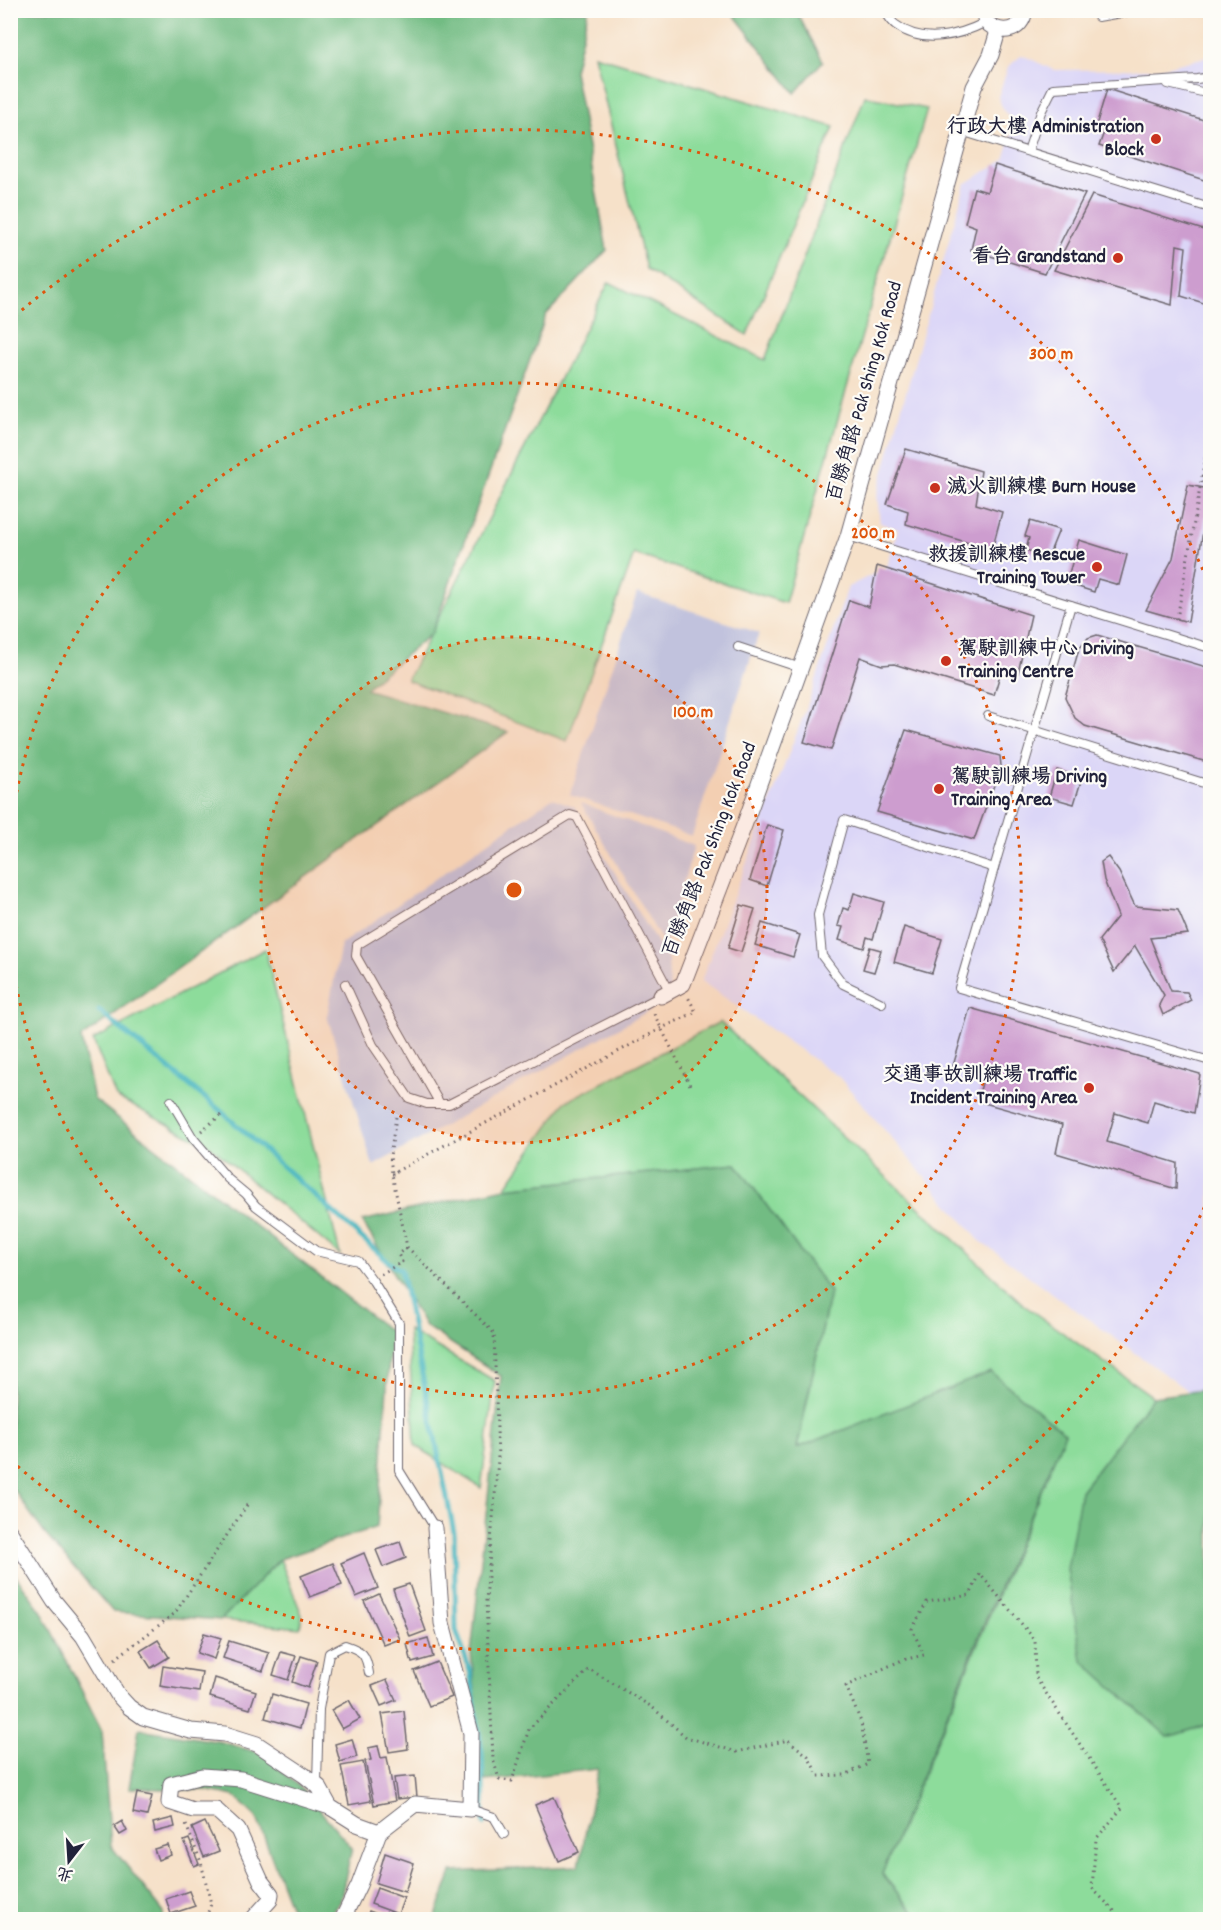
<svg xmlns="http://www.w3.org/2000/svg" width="1221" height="1930" font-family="Dekko,'LXGW WenKai TC',sans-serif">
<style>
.built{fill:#dbd6f7}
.industrial{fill:#c1c2dd}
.green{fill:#8ddc9b;stroke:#587f6b;stroke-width:1.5}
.forest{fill:#72bc83;stroke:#4a6f5f;stroke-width:1.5}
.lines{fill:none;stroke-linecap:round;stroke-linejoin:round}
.stream{stroke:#47b6c0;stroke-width:5}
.building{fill:#cd9dcf}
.lane-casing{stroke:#6c656d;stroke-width:10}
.street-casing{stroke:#6c656d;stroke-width:17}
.path{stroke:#6c656d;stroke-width:3;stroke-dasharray:1.5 4.5;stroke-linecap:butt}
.lane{stroke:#fff;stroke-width:8}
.street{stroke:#fff;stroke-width:15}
.ring{fill:none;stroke:#de560e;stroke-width:3;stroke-dasharray:3 6}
.poi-dot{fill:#c8321e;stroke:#fdfcf7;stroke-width:2}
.labels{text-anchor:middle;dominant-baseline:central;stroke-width:4.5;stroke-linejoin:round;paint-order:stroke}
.poi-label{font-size:20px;font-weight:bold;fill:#22223b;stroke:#fdfcf7;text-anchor:end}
.street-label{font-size:20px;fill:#22223b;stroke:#fdfcf7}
.centre{fill:#de560e;stroke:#fdfcf7;stroke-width:3}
.ring-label{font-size:18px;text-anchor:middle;font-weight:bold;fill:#de560e;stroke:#fdfcf7;stroke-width:4.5;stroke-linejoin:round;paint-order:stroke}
</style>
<rect width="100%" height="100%" fill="#fdfcf7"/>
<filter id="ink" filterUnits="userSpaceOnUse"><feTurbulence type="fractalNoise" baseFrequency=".0167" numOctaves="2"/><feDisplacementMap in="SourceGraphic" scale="12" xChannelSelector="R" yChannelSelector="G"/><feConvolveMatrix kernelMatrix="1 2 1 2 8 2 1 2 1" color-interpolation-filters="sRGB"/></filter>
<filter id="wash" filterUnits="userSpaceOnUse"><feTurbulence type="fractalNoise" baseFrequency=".008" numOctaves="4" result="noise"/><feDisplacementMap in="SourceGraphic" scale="24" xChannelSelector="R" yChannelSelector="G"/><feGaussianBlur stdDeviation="1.35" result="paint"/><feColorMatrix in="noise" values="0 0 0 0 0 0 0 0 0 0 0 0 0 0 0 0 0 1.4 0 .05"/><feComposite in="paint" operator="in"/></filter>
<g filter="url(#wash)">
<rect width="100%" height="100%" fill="#f6e1c9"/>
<path class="built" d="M1022 55 1054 70 1158 69 1210 56V1404L1192 1394 979 1240 839 1077 701 981 806 709 848 587 887 567 898 529 880 523 877 495 965 184 1004 160 1015 123 1004 111 998 97 1008 67Z"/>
<g class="industrial">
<path d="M637 593 759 633 692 836 570 795Z"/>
<path d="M552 798 574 806 668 960 670 992 661 996 650 1010 373 1166 327 1016 341 944Z"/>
<path d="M581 803 694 846 665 946Z"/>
</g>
<g class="green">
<path d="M594 55 834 127 747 335 646 269Z"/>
<path d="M865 96 927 109 785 603 634 554 567 741 407 680 609 282 765 360Z"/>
<path d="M265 949 340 1255 211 1147 116 1097 93 1040Z"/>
<path d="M720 1022 1025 1306 1153 1397 1081 1491 1168 1737 1210 1724V1919H919L882 1874 1065 1433 991 1372 797 1449 830 1292 736 1164 505 1188 565 1102Z"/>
<path d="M408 1330 495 1381 481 1488 415 1445Z"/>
<path d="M280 1559 302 1615 300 1628 221 1620Z"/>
</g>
<g class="forest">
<path d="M10 11H588L574 71 607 250 546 315 432 633 365 689 508 732 81 1038 94 1099 391 1332 377 1527 280 1559 221 1620 113 1612 45 1534 11 1486Z"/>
<path d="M731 11H796L823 61 795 93Z"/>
<path d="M736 1164 830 1292 797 1448 991 1372 1065 1433 986 1619 882 1874 919 1919H435L452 1872 579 1866 598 1769 485 1781 471 1654 501 1376 425 1326 362 1221 505 1188Z"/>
<path d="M1210 1389V1724L1168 1737 1082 1660 1067 1569 1081 1491 1153 1397Z"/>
<path d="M10 1568 42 1612 102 1731 111 1846 164 1913 162 1919H11Z"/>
<path d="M139 1729 222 1742 263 1754 302 1789 352 1848 340 1902 326 1919H295L257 1818 234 1796 205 1790 129 1788Z"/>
</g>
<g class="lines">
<path class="stream" d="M99 1011 222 1112 392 1265 401 1270 454 1532 456 1630 470 1671 482 1753 484 1824"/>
</g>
<g id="blocks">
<g class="building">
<path d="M927 10H945L938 16 936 13 932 16Z"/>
<path d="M1107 89 1210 122V182L1099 146 1104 132 1095 129Z"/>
<path d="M995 165 1085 194 1045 273 971 250 976 227 965 223 974 188 987 192Z"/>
<path d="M1092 195 1210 232V305L1181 296 1186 247 1177 245 1172 305 1054 270Z"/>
<path d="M906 449 981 471 976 504 1002 512 992 550 906 524 908 511 887 504Z"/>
<path d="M1188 485 1210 489 1188 622 1146 610 1173 558Z"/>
<path d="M1030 521 1059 530 1048 557 1026 550 1029 538 1025 536Z"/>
<path d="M1079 540 1127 555 1119 585 1098 579 1094 592 1066 583Z"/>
<path d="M877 566 1031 615 1018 673 1002 668 994 695 894 664 882 665 860 657 831 750 804 742 849 600 869 607Z"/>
<path d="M1097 635 1210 668V763L1085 726 1075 718 1065 697 1079 649 1088 638Z"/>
<path d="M906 730 1000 756 1001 766 974 840 877 812Z"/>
<path d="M1057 770 1082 778 1074 804 1049 797Z"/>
<path d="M767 825 784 830 767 886 750 880Z"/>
<path d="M1108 857 1119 872 1135 906 1178 910 1188 934 1150 938 1171 991 1187 992 1191 1000 1163 1015 1159 1005 1164 995 1135 946 1114 972 1099 940 1118 916 1104 880 1101 862Z"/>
<path d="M854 893 884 902 873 939 867 937 864 948 839 940 843 927 838 926 843 908 849 910Z"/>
<path d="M741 905 755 909 741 952 728 948Z"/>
<path d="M762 923 800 935 793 957 755 945Z"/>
<path d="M904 927 942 939 932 973 894 962Z"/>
<path d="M870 947 881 950 874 972 863 969Z"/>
<path d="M970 1008 1200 1074 1194 1113 1154 1101 1148 1123 1115 1113 1107 1142 1177 1163 1176 1189 1056 1153 1062 1125 977 1101 984 1076 953 1066Z"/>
<path d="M400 1542 406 1558 383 1567 376 1550Z"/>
<path d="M364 1553 378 1588 356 1597 341 1563Z"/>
<path d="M333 1563 342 1585 310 1597 301 1576Z"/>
<path d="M409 1584 426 1631 410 1637 393 1589Z"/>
<path d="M379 1594 400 1639 384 1645 364 1601Z"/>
<path d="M204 1633 221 1638 214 1659 197 1653Z"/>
<path d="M428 1638 433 1657 412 1663 407 1644Z"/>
<path d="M158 1640 169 1657 151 1668 140 1651Z"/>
<path d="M229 1641 269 1653 263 1671 223 1658Z"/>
<path d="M281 1652 296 1656 288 1680 273 1675Z"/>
<path d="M301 1656 317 1661 308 1688 292 1682Z"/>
<path d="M437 1662 452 1697 429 1706 414 1671Z"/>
<path d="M163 1666 202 1672 199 1692 160 1686Z"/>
<path d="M215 1678 256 1691 250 1709 210 1697Z"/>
<path d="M387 1680 396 1700 381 1706 372 1686Z"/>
<path d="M272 1694 306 1704 300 1728 265 1718Z"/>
<path d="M349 1700 360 1719 342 1729 331 1710Z"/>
<path d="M404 1711 408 1749 389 1752 382 1714Z"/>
<path d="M352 1739 357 1757 340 1762 335 1744Z"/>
<path d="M378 1746 381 1758 387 1757 395 1801 374 1805 365 1761 371 1760 368 1748Z"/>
<path d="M363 1762 371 1801 349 1805 341 1766Z"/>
<path d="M415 1776 417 1797 397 1799 394 1778Z"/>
<path d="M137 1793 152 1796 147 1816 133 1813Z"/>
<path d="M554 1797 579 1852 559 1861 535 1805Z"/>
<path d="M173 1818 175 1827 155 1832 153 1823Z"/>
<path d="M122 1821 127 1831 120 1835 114 1826Z"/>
<path d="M205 1822 219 1851 204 1857 192 1828Z"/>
<path d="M189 1839 199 1864 194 1866 184 1841Z"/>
<path d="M168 1845 171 1855 158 1860 154 1849Z"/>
<path d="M385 1853 414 1863 405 1892 376 1883Z"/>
<path d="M377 1888 404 1898 398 1914 371 1904Z"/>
<path d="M189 1891 195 1906 171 1914 166 1899Z"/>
<path d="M369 1911 391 1919V1920H366Z"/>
</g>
</g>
</g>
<g filter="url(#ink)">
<use href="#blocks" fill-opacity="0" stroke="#6c656d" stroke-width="1.5"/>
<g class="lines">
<defs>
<g id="lane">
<path d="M884 10C888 15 891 22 896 25 922 45 959 36 986 22"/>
<path d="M1097 10 1098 17 1139 10"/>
<path d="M1168 84 1210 94"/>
<path d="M961 131 1210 208"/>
<path d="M1028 151 1041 112 1053 88 1197 79 1210 77"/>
<path d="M848 536 1210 648"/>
<path d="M1071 605 959 988 1210 1061"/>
<path d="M738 647 801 668"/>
<path d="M988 716 1210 785"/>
<path d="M345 984 373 1045 409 1098 427 1104H449L661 996"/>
<path d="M882 1003 843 984 822 956 818 915 844 820 994 868"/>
<path d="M171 1101 193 1138 228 1179 246 1194 256 1206 316 1251 358 1261 373 1281 399 1323V1470L435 1528"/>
<path d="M440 1104 356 956 357 945 570 815 577 817 670 992"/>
<path d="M317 1783 319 1709 329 1653 345 1645C363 1651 366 1654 369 1673"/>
<path d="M470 1809 494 1817 504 1834"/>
</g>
<g id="street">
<path d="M983 10 986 22C1001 36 1022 32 1025 10"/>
<path d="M661 996 683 984 745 823 848 536 974 87 991 55 998 31"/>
<path d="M10 1532 54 1601 83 1636 118 1695 129 1707 143 1717 191 1731 225 1734 257 1744 304 1775 319 1787 330 1807 357 1824 379 1832"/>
<path d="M379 1832 415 1804 470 1809 471 1733 442 1623 435 1528"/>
<path d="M252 1920 270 1900 271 1894 261 1881 238 1830 216 1810H193L169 1802 171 1784 202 1776 241 1779 330 1807"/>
<path d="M342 1920 359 1885 379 1832"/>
</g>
</defs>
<use href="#lane" class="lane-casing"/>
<use href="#street" class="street-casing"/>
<g class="path">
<path d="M1177 619 1210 431"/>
<path d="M654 1014 691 1087"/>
<path d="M396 1117 390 1156 392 1174 407 1247 494 1333 498 1460 486 1600 493 1759 499 1779 512 1781 529 1729 589 1669 652 1707 686 1737 737 1752 788 1740 808 1756 818 1776 845 1775 868 1764 861 1722 846 1686 902 1660 924 1655 912 1629 927 1602 970 1595 980 1574 1035 1640 1036 1678 1122 1808 1096 1839 1092 1888 1123 1920"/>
<path d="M201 1131 221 1115"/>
<path d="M392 1174H395V1172L662 1028 696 1012 688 997"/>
<path d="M381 1274 402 1262 398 1254 407 1247"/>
<path d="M10 1330 14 1329"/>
<path d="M115 1659 175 1613 249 1502"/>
<path d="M186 1825 201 1862 211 1904 205 1920"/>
</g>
<use href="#lane" class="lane"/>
<use href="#street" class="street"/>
</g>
</g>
<circle cx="514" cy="890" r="253" fill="#de560e" fill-opacity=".12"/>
<g class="ring">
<circle cx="514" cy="890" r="253"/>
<path d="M11 828A507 507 0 1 1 11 952"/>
<path d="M1208 1199A760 760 0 0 1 15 1464M15 316A760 760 0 0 1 1208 581"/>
</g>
<g class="poi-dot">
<circle cx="1156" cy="139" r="6"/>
<circle cx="1118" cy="258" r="6"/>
<circle cx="935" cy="488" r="6"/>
<circle cx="1097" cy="567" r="6"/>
<circle cx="946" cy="661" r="6"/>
<circle cx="939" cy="789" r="6"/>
<circle cx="1089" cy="1088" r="6"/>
</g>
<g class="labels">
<g class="poi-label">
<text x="1144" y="128">行政大樓 Administration<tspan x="1144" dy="23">Block</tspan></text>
<text x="1106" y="258">看台 Grandstand</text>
<text x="947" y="488" text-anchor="start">滅火訓練樓 Burn House</text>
<text x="1085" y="556">救援訓練樓 Rescue<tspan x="1085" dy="23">Training Tower</tspan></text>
<text x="958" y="650" text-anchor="start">駕駛訓練中心 Driving<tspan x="958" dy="23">Training Centre</tspan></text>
<text x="951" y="778" text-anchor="start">駕駛訓練場 Driving<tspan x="951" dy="23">Training Area</tspan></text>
<text x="1077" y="1076">交通事故訓練場 Traffic<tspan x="1077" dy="23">Incident Training Area</tspan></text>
</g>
<g class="street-label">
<text transform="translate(866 392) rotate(-74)">百勝角路 Pak Shing Kok Road</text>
<text transform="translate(711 850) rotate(-69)">百勝角路 Pak Shing Kok Road</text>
</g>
</g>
<circle cx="514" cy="890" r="9" class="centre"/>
<g class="ring-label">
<text x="1051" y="359">300 m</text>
<text x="873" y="538">200 m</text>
<text x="693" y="717">100 m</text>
</g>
<rect width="1221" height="1930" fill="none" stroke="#fdfcf7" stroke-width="36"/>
<g transform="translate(69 1861) rotate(197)" stroke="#fdfcf7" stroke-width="4.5" paint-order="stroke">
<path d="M0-4.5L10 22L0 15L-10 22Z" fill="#22223b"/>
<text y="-9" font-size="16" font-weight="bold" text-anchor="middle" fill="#22223b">北</text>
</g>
</svg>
